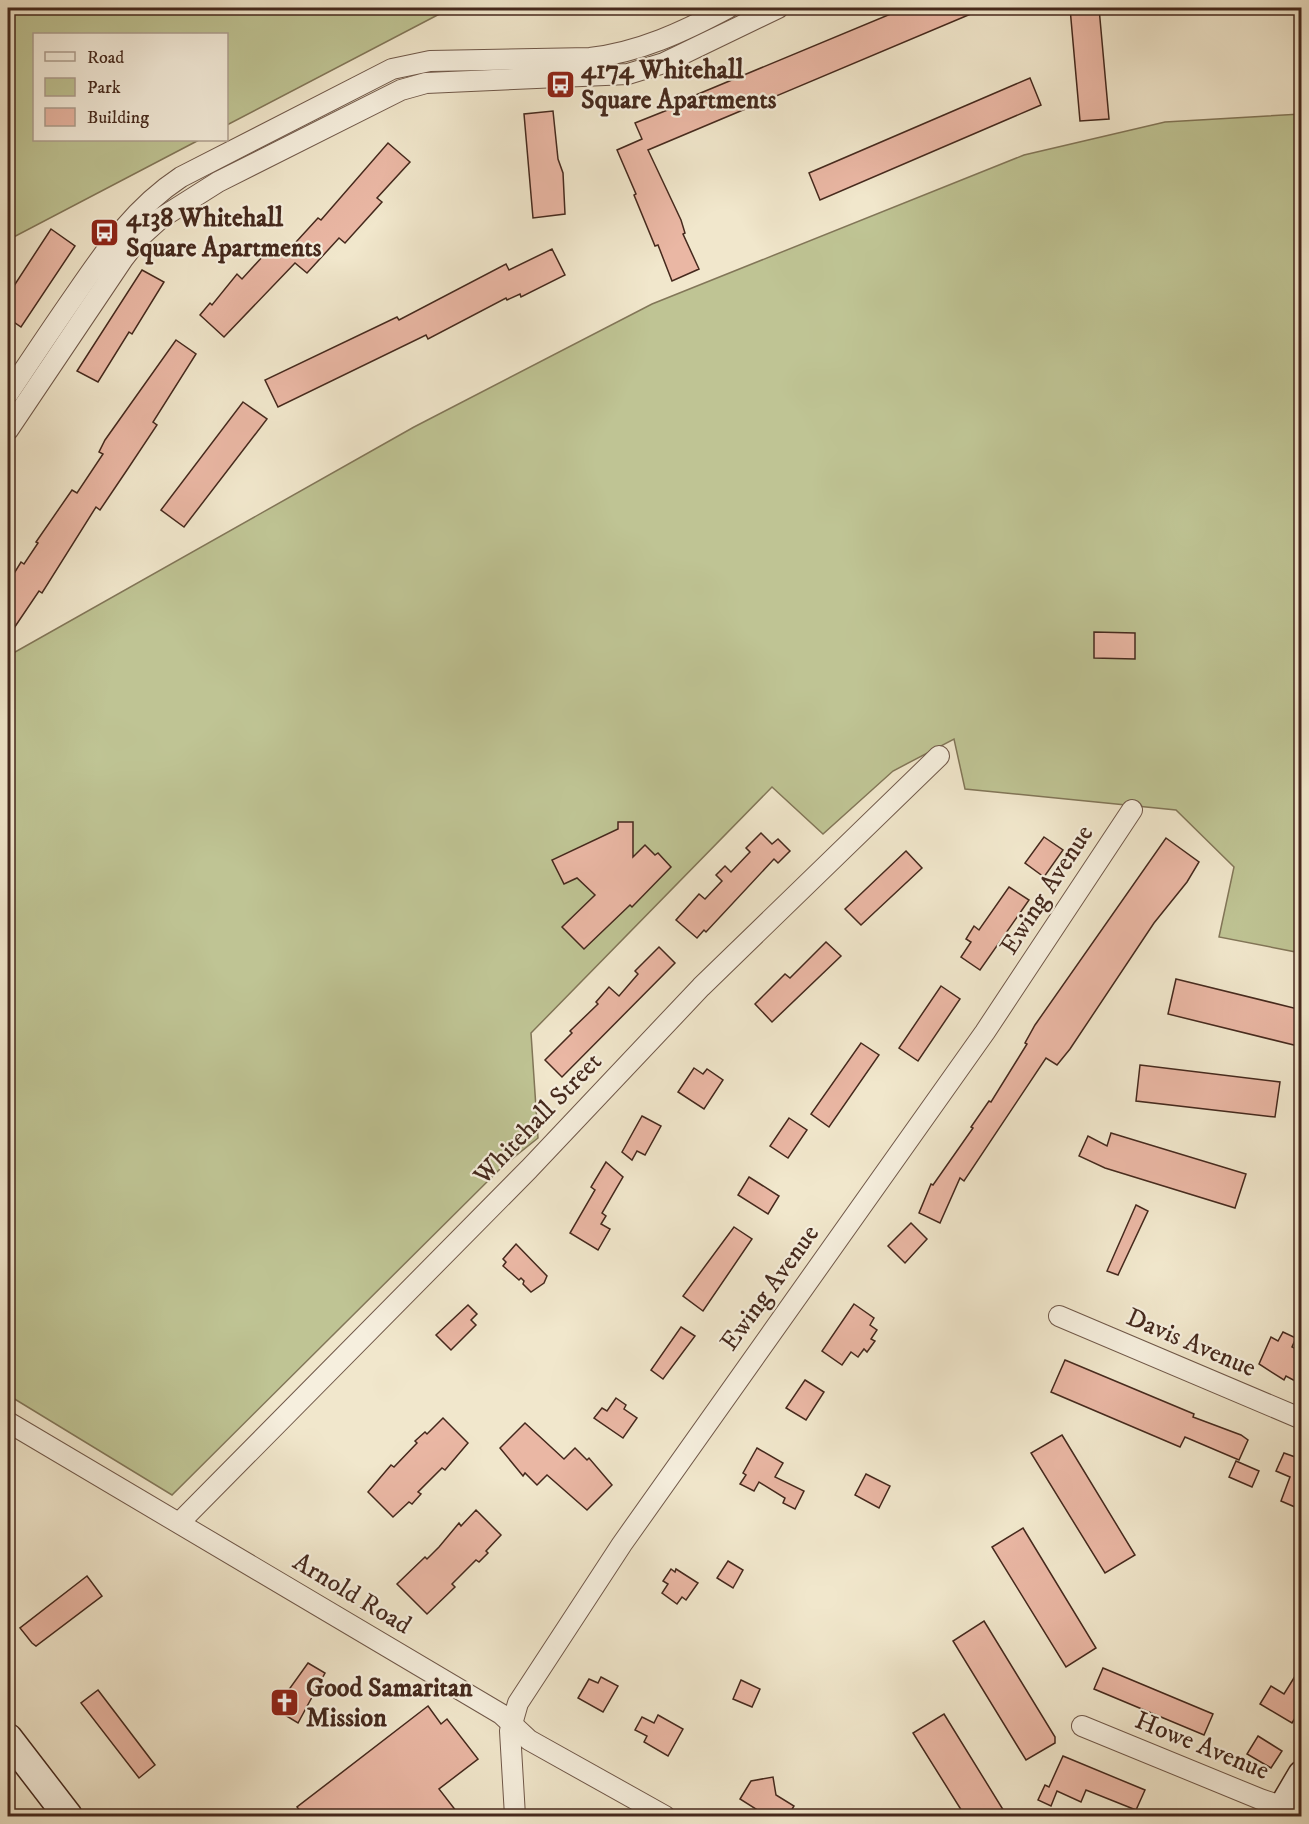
<svg xmlns="http://www.w3.org/2000/svg" width="1309" height="1824" font-family="'IM FELL DW Pica',serif">
<style>
.green{fill:#bfc494;stroke:#827658;stroke-width:1.5}
.building{fill:#eab7a4;stroke:#45291d;stroke-width:1.5}
.lines{fill:none;stroke-linecap:round;stroke-linejoin:round}
.street-casing{stroke:#705849;stroke-width:22}
.secondary-casing{stroke:#45291d;stroke-width:31}
.street{stroke:#f6efde;stroke-width:20}
.secondary{stroke:#f6efde;stroke-width:28}
.labels{text-anchor:middle;dominant-baseline:central;stroke-width:4.5;stroke-linejoin:round;paint-order:stroke}
.poi-label{font-size:26px;font-weight:bold;fill:#45291d;stroke:#f6efde;text-anchor:start}
.street-label{font-size:26px;fill:#45291d;stroke:#f6efde}
</style>
<rect width="100%" height="100%" fill="#f1e7cc"/>
<filter id="stains"><feTurbulence type="fractalNoise" baseFrequency=".00333" numOctaves="4"/><feColorMatrix values="0 0 0 0 .2 0 0 0 0 .09 0 0 0 0 .02 0 0 0 .5 -.17"/></filter>
<radialGradient id="worn" r=".72"><stop offset=".6" stop-color="#630" stop-opacity="0"/><stop offset="1" stop-color="#630" stop-opacity=".3"/></radialGradient>
<g class="green">
<path d="M8 8H451L227 125 226 34H34V140H199L8 240Z"/>
<path d="M1301 114V953L1219 937 1234 867 1176 810 965 789 954 739 893 771 823 834 772 787 531 1033 538 1138 503 1166 172 1495 8 1395V656L414 427 652 304 1024 155 1165 122Z"/>
</g>
<g class="building">
<path d="M905 8H985L648 150 681 220 685 233 683 234 699 269 672 281 658 245 655 246 634 195 636 194 617 150 642 139 635 123 680 105 679 102Z"/>
<path d="M1070 8H1099L1109 119 1080 121Z"/>
<path d="M1030 78 1041 105 820 200 809 173Z"/>
<path d="M553 111 558 159 563 173 565 214 533 218 524 114Z"/>
<path d="M388 143 410 162 377 198 382 202 345 243 339 238 307 273 295 263 224 337 200 315 210 303 212 305 237 274 242 279 275 243 286 253 318 218 321 220Z"/>
<path d="M51 229 75 246 21 327 8 318V295Z"/>
<path d="M552 249 565 275 521 297 520 294 507 300 506 298 428 339 426 335 278 407 265 380 397 317 399 320 506 264 509 270Z"/>
<path d="M142 270 164 282 132 334 129 332 98 382 77 371Z"/>
<path d="M176 340 196 354 153 422 157 425 127 470 100 510 96 507 42 593 39 591 8 637V585L13 575 21 562 24 564 38 543 36 542 72 490 77 493 103 454 99 452 105 440Z"/>
<path d="M243 402 267 419 184 527 161 510Z"/>
<path d="M1094 632 1135 633V659L1094 658Z"/>
<path d="M618 822H633V857L645 845 655 855 658 853 671 867 632 907 630 905 584 949 562 927 595 895 577 878 564 884 552 860 618 829Z"/>
<path d="M761 833 772 844 778 839 790 851 778 863 774 859 706 932 704 930 697 938 676 920 699 894 705 899 722 881 716 875 725 866 731 872 750 852 746 848Z"/>
<path d="M1044 837 1063 850 1044 877 1025 863Z"/>
<path d="M1166 838 1199 862 1187 882 1154 923 1070 1049 1057 1065 1046 1058 964 1181 960 1178 940 1223 919 1213 931 1184 933 1185 973 1128 971 1127 989 1101 991 1102 1027 1044 1025 1043 1035 1025Z"/>
<path d="M906 851 922 868 861 925 845 909Z"/>
<path d="M1009 887 1029 900 980 970 961 957 971 942 966 939 974 926 979 930Z"/>
<path d="M826 942 841 956 772 1022 755 1004 785 974 790 978Z"/>
<path d="M659 947 675 963 562 1077 545 1060 572 1033 570 1031 598 1004 596 1002 609 987 619 996 638 974 635 971Z"/>
<path d="M1176 979 1302 1010V1047L1168 1014Z"/>
<path d="M941 986 960 999 918 1061 899 1048Z"/>
<path d="M861 1043 879 1055 829 1127 811 1114Z"/>
<path d="M1140 1065 1280 1082 1275 1117 1136 1101Z"/>
<path d="M694 1068 703 1074 707 1069 723 1080 704 1109 678 1092Z"/>
<path d="M642 1116 661 1126 645 1155 637 1151 632 1160 622 1152Z"/>
<path d="M789 1118 807 1130 788 1158 770 1146Z"/>
<path d="M1111 1133 1246 1174 1235 1208 1105 1168 1079 1156 1088 1136 1107 1146Z"/>
<path d="M606 1162 623 1177 602 1213 606 1216 601 1224 610 1229 598 1250 570 1233 595 1190 591 1187Z"/>
<path d="M749 1177 779 1196 768 1214 738 1195Z"/>
<path d="M1136 1205 1148 1211 1118 1275 1107 1271Z"/>
<path d="M911 1223 927 1239 905 1263 888 1246Z"/>
<path d="M734 1227 752 1239 703 1311 683 1296Z"/>
<path d="M516 1244 547 1276 544 1283 531 1292 523 1284 524 1281 521 1278 519 1280 503 1266 506 1262 503 1259Z"/>
<path d="M854 1304 874 1318 870 1325 877 1330 871 1339 875 1341 867 1352 864 1349 858 1357 851 1352 842 1365 822 1351Z"/>
<path d="M468 1305 477 1314 471 1320 476 1325 451 1350 436 1335Z"/>
<path d="M681 1327 695 1336 663 1379 651 1370Z"/>
<path d="M1283 1332 1296 1338 1292 1347 1302 1352V1373L1297 1382 1286 1376 1284 1380 1259 1364 1271 1337 1278 1341Z"/>
<path d="M1065 1360 1194 1414 1193 1417 1241 1435 1248 1440 1239 1460 1185 1437 1180 1447 1051 1392Z"/>
<path d="M805 1380 824 1392 806 1420 786 1408Z"/>
<path d="M616 1398 626 1405 624 1409 637 1418 623 1438 594 1418 602 1408 607 1411Z"/>
<path d="M443 1418 468 1443 445 1470 442 1468 418 1492 421 1494 412 1504 409 1502 393 1517 368 1492 391 1465 394 1467 417 1443 415 1441 425 1432 427 1434Z"/>
<path d="M525 1423 564 1459 575 1448 587 1460 589 1458 612 1485 587 1510 547 1475 537 1485 525 1473 523 1476 500 1448Z"/>
<path d="M1062 1435 1135 1555 1105 1573 1031 1453Z"/>
<path d="M757 1448 783 1463 775 1477 804 1491 795 1509 783 1503 785 1498 759 1482 754 1491 740 1484 746 1475 743 1473Z"/>
<path d="M1301 1450H1302V1510L1281 1501 1290 1477 1276 1471 1284 1453 1298 1458Z"/>
<path d="M1236 1461 1259 1471 1252 1487 1229 1477Z"/>
<path d="M866 1474 890 1486 879 1508 855 1495Z"/>
<path d="M476 1510 501 1535 486 1551 488 1553 479 1562 476 1560 452 1584 455 1587 427 1614 397 1584 425 1557 427 1559 439 1547 459 1523 461 1526Z"/>
<path d="M1023 1528 1096 1648 1066 1667 992 1547Z"/>
<path d="M728 1561 743 1570 733 1588 717 1578Z"/>
<path d="M671 1569 675 1572 676 1569 698 1583 686 1600 682 1597 677 1604 662 1593 668 1584 663 1581Z"/>
<path d="M87 1576 102 1596 36 1646 32 1643 20 1628Z"/>
<path d="M984 1621 1055 1737V1743L1026 1760 953 1641Z"/>
<path d="M308 1663 325 1673 298 1723 275 1709Z"/>
<path d="M1302 1665V1707L1292 1723 1260 1704 1271 1686 1284 1694Z"/>
<path d="M1103 1668 1213 1714 1204 1735 1094 1689Z"/>
<path d="M601 1677 618 1686 603 1712 578 1698 589 1679 598 1683Z"/>
<path d="M741 1680 760 1689 752 1707 733 1699Z"/>
<path d="M98 1690 155 1765 139 1778 81 1703Z"/>
<path d="M428 1706 441 1724 447 1719 478 1759 439 1789 460 1816H304L297 1807Z"/>
<path d="M944 1714 1007 1816H965L913 1733Z"/>
<path d="M658 1715 683 1729 668 1756 644 1742 647 1736 635 1730 642 1717 654 1723Z"/>
<path d="M1258 1736 1282 1751 1271 1768 1247 1754Z"/>
<path d="M1063 1756 1145 1790 1136 1810 1086 1790 1081 1802 1057 1791 1051 1806 1038 1800 1045 1785 1049 1787Z"/>
<path d="M773 1777 776 1795 794 1806 788 1816H767L740 1799 751 1781Z"/>
</g>
<g class="lines">
<defs>
<g id="street">
<path d="M8 394C30 361 52 328 75 295 106 250 134 208 181 177L392 69 430 61 590 58C640 52 683 32 728 8"/>
<path d="M8 430 123 259 140 237 161 218 218 182 401 90 426 83 628 74 664 63 778 8"/>
<path d="M1059 1316 1302 1419"/>
<path d="M8 1422 501 1714 529 1740 665 1816"/>
<path d="M180 1522 529 1169 701 987 939 756"/>
<path d="M1082 1726 1260 1799 1302 1813"/>
<path d="M515 1816 510 1731 518 1703 622 1544 985 1032 1132 810"/>
</g>
<g id="secondary">
<path d="M8 1738 68 1816"/>
<path d="M1278 1816 1302 1775"/>
</g>
</defs>
<use href="#street" class="street-casing"/>
<use href="#secondary" class="secondary-casing"/>
<use href="#street" class="street"/>
<use href="#secondary" class="secondary"/>
</g>
<defs>
<symbol id="bus-square" viewBox="-11 -11 22 22"><rect x="-9" y="-9" width="18" height="18" rx="4" fill="#8f2418" stroke="#f6efde"/><path d="M-5-6H5V4H4V6H2V4H-2V6H-4V4H-5ZM-3.5-4V0h7V-4ZM-3.5 1.2v1.5H-2V1.2ZM2 1.2v1.5H3.5V1.2Z" fill="#fff"/></symbol>
<symbol id="church-square" viewBox="-11 -11 22 22"><rect x="-9" y="-9" width="18" height="18" rx="4" fill="#8f2418" stroke="#f6efde"/><path d="M-1.2-6h2.4v3.5h3.3v2.4h-3.3V6h-2.4V-.1h-3.3v-2.4h3.3Z" fill="#fff"/></symbol>
</defs>
<g fill-rule="evenodd">
<use href="#bus-square" x="544" y="68" width="33" height="33"/>
<use href="#bus-square" x="88" y="216" width="33" height="33"/>
<use href="#church-square" x="268" y="1686" width="33" height="33"/>
</g>
<g class="labels">
<g class="poi-label">
<text x="581" y="70">4174 Whitehall<tspan x="581" dy="30">Square Apartments</tspan></text>
<text x="126" y="218">4138 Whitehall<tspan x="126" dy="30">Square Apartments</tspan></text>
<text x="306" y="1688">Good Samaritan<tspan x="306" dy="30">Mission</tspan></text>
</g>
<g class="street-label">
<text transform="translate(1047 890) rotate(-57)">Ewing Avenue</text>
<text transform="translate(538 1119) rotate(-46)">Whitehall Street</text>
<text transform="translate(770 1288) rotate(-54)">Ewing Avenue</text>
<text transform="translate(1191 1343) rotate(23)">Davis Avenue</text>
<text transform="translate(352 1594) rotate(31)">Arnold Road</text>
<text transform="translate(1202 1746) rotate(22)">Howe Avenue</text>
</g>
</g>
<rect width="1309" height="1824" fill="none" stroke="#f1e7cc" stroke-width="30"/>
<rect x="9" y="9" width="1291" height="1806" fill="none" stroke="#45291d" stroke-width="3"/>
<rect x="15" y="15" width="1279" height="1794" fill="none" stroke="#45291d" stroke-width="1.5"/>
<rect x="33" y="33" width="195" height="108" fill="#f6efde" stroke="#afa091" stroke-width="1.5"/>
<rect x="45" y="52" width="30" height="9" fill="#f6efde" stroke="#afa091" stroke-width="1.5"/>
<text x="87" y="63" font-size="18" fill="#45291d">Road</text>
<rect x="45" y="78" width="30" height="18" fill="#bfc494" stroke="#afa091" stroke-width="1.5"/>
<text x="87" y="93" font-size="18" fill="#45291d">Park</text>
<rect x="45" y="108" width="30" height="18" fill="#eab7a4" stroke="#afa091" stroke-width="1.5"/>
<text x="87" y="123" font-size="18" fill="#45291d">Building</text>
<rect width="100%" height="100%" filter="url(#stains)"/>
<rect width="100%" height="100%" fill="url(#worn)"/>
</svg>
